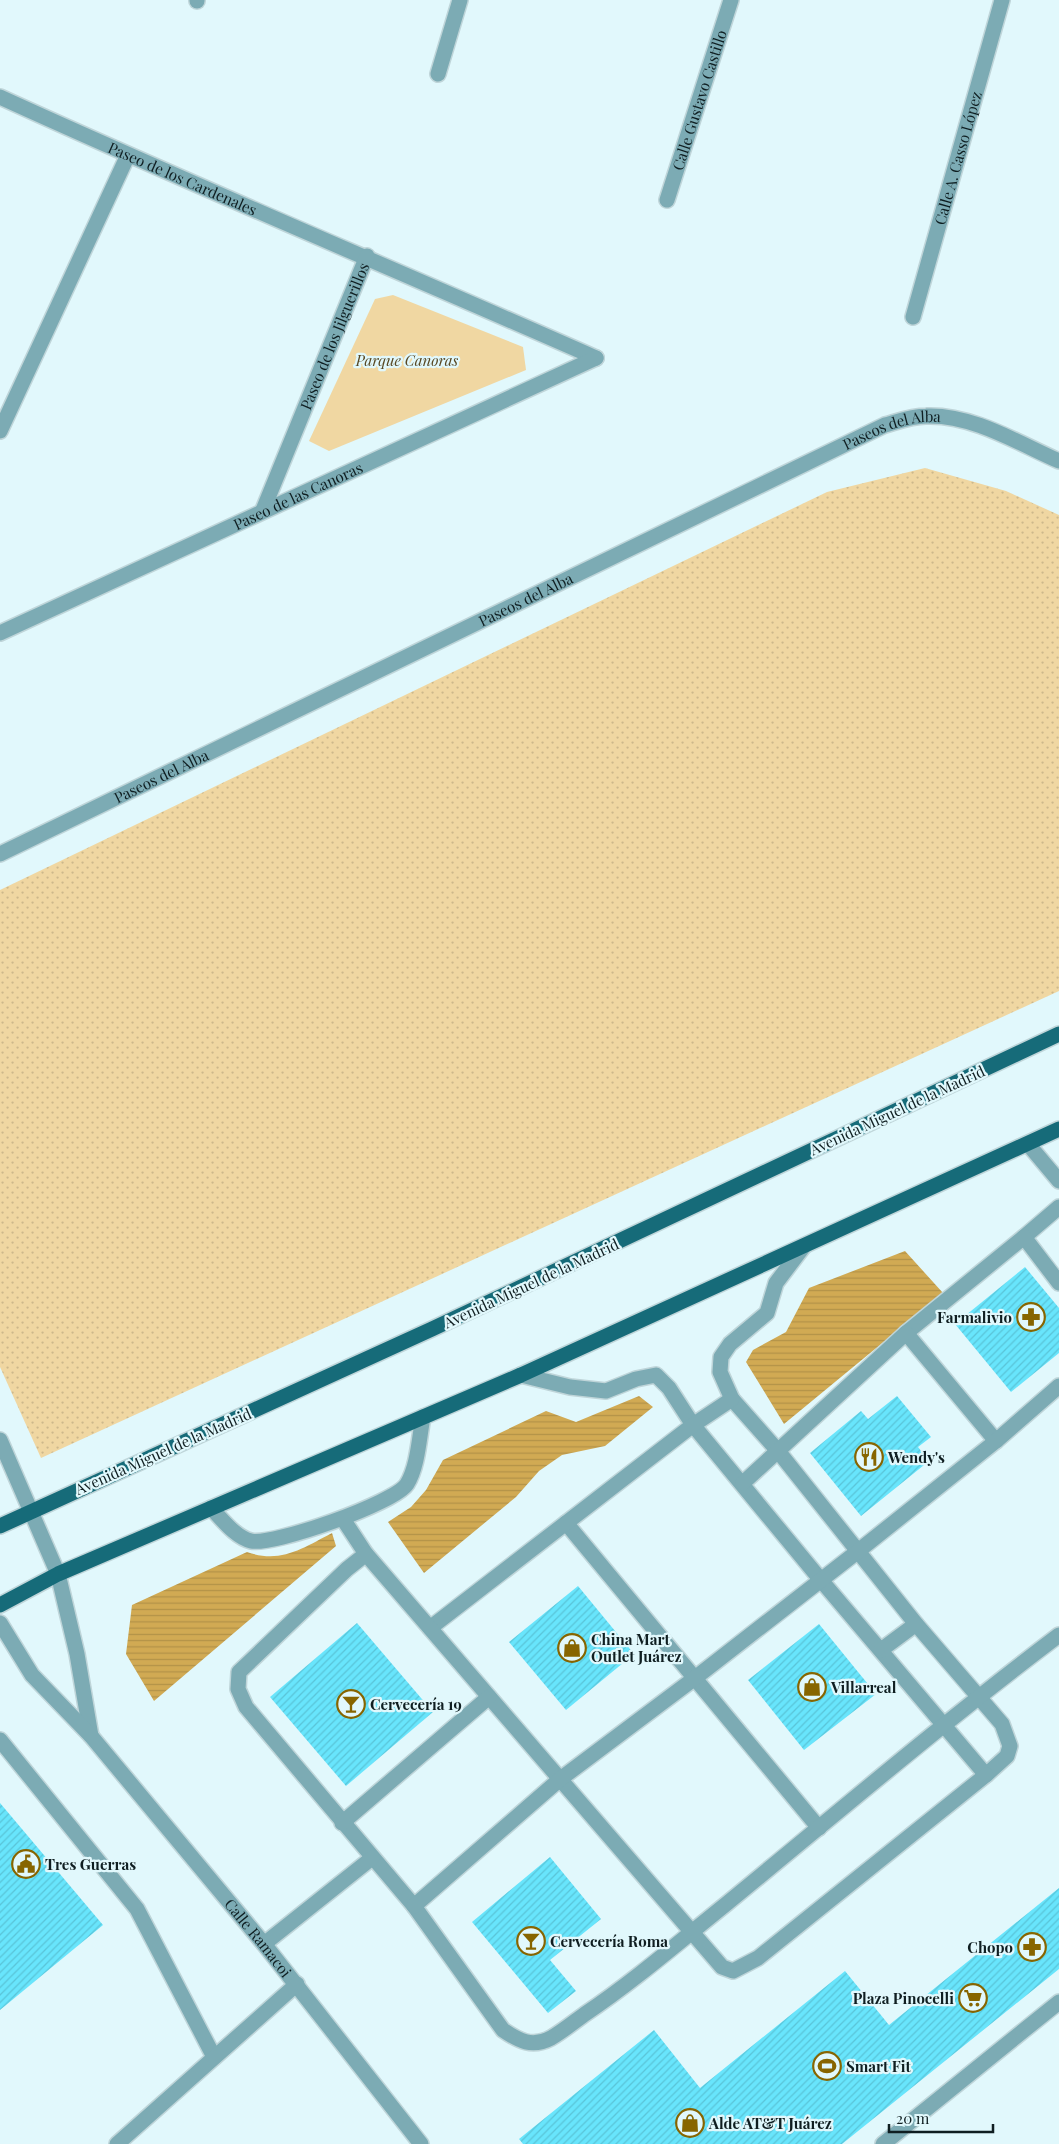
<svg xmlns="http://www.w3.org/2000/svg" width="1059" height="2144" font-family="'Playfair Display',serif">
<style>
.grass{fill:url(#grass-dots)}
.green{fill:#f0d7a2}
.water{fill:url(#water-rules)}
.building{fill:url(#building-hatch)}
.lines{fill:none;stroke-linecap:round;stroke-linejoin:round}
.minor-casing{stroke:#bfd5d9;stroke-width:18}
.major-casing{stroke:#bfd5d9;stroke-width:18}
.minor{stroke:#7cabb4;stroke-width:15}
.major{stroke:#166b79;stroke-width:15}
.labels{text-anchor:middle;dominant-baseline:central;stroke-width:4.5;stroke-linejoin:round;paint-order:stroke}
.street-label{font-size:15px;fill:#0f1e21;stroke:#e1f8fc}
.park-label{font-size:15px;font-style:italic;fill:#574722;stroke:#e1f8fc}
.poi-label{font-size:15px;font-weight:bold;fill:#0f1e21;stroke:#e1f8fc;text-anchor:start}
</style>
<defs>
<pattern id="grass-dots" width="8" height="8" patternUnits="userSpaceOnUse" patternTransform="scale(1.25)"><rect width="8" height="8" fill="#f0d7a2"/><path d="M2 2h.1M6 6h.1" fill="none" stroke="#cdb88b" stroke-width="1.8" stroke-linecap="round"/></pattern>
<pattern id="water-rules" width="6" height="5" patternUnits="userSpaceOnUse" patternTransform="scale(1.25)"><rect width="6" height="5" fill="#d1aa53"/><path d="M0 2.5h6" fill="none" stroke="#b29248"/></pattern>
<pattern id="building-hatch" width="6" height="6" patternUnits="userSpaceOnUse" patternTransform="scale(1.25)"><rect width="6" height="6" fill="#68e5fc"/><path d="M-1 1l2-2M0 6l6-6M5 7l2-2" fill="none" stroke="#59c4d8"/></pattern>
</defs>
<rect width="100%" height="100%" fill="#e1f8fc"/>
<path class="grass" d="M925 468 1006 491 1059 515V991L41 1458 0 1367V890L827 492Z"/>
<path class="green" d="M393 295 523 347 526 370 329 451 309 441 375 299Z"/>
<g class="water">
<path d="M905 1251 943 1293 784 1424 746 1362 753 1350 786 1332 809 1288Z"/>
<path d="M639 1396 653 1407 605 1446 562 1455 539 1471 516 1497 424 1573 388 1522 411 1507 426 1490 443 1460 546 1411 576 1422Z"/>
<path d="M332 1533 336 1546 154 1701 126 1654 132 1605 247 1552C281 1564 303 1548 332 1533Z"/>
</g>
<g class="building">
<path d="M1025 1267 1059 1308V1353L1011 1392 955 1324Z"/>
<path d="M897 1396 931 1437 918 1447 929 1461 861 1516 810 1453 861 1411 868 1419Z"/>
<path d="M578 1586 634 1654 566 1710 509 1642Z"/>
<path d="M357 1623 433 1712 346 1786 270 1697Z"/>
<path d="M819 1624 876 1694 804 1750 748 1680Z"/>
<path d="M0 1803 103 1925 0 2010Z"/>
<path d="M550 1857 601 1919 550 1960 576 1991 548 2013 472 1922Z"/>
<path d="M1059 1888V1969L842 2144H523L519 2139 654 2030 700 2088 845 1971 889 2025Z"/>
</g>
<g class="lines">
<defs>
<g id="minor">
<path d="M197 1V0"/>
<path d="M438 74 460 0"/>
<path id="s1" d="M0 97C197 187 397 270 596 358"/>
<path id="s2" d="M667 200 731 0"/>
<path id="s3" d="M913 317 1002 0"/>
<path d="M0 431 128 155"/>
<path id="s4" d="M263 510 367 256"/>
<path id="s5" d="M0 633 596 358"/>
<path id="s6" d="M0 854 885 425C899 421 912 416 926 416 972 414 1018 443 1059 461"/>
<path d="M1028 1144 1059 1181"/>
<path d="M1024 1237 1059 1207"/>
<path d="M906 1333 1024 1237 1059 1283"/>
<path d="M521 1375 570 1387 606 1391 636 1379 656 1375 669 1388 693 1425 820 1579 986 1775 1007 1756 1010 1746 1002 1724 916 1624 778 1451 732 1399 720 1372 721 1357 730 1344 767 1313 776 1283 804 1246"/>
<path d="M0 1440 58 1574 77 1654 91 1736"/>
<path d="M743 1483 906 1333 996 1441"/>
<path d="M211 1508C222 1519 235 1537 251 1541 273 1546 395 1503 407 1484 418 1466 419 1438 423 1417"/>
<path d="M343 1519 366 1554"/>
<path d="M566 1523 819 1828"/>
<path id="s7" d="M0 1623 32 1675 91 1736 264 1944 421 2144"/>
<path d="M430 1628 693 1425 732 1399"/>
<path d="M881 1650 916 1624"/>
<path d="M0 1740 137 1909 214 2057"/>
<path d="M986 1775 758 1958 733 1971 722 1967 366 1554 347 1569 239 1672 238 1689 246 1707 414 1906 503 2030C519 2041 532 2048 551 2038 563 2031 574 2022 585 2014 634 1981 679 1942 725 1905 836 1814 945 1721 1059 1635"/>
<path d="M342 1823 489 1697"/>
<path d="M414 1906 559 1780 695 1678 857 1552 996 1441 1059 1386"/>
<path d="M264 1944 372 1858"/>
<path d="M117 2144 297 1984"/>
<path d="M883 2144 1059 2002"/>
</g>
<g id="major">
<path d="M0 1526 432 1329 1059 1034"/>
<path d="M0 1605 58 1574 521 1375 1059 1129"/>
</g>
</defs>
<use href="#minor" class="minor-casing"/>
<use href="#major" class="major-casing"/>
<use href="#minor" class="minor"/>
<use href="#major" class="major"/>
</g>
<defs>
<symbol id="pharmacy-ring" viewBox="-11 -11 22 22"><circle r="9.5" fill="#e1f8fc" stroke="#876500" stroke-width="1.5"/><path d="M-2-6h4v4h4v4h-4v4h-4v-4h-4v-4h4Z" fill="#876500"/></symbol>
<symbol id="restaurant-ring" viewBox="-11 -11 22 22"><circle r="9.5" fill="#e1f8fc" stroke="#876500" stroke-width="1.5"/><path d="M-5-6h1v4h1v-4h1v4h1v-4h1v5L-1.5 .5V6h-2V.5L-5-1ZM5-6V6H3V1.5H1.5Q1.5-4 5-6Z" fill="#876500"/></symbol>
<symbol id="shop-ring" viewBox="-11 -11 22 22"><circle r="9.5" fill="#e1f8fc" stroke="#876500" stroke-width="1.5"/><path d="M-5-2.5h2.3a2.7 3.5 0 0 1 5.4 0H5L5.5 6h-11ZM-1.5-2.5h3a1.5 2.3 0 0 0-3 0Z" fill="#876500"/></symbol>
<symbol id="bar-ring" viewBox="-11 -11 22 22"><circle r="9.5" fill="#e1f8fc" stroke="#876500" stroke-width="1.5"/><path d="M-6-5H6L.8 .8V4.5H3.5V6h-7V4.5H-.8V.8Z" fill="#876500"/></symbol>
<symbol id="civic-ring" viewBox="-11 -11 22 22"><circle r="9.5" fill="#e1f8fc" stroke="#876500" stroke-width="1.5"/><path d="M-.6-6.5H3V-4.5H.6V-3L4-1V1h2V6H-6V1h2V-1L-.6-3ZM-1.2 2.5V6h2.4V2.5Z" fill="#876500"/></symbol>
<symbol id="supermarket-ring" viewBox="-11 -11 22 22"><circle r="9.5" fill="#e1f8fc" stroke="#876500" stroke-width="1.5"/><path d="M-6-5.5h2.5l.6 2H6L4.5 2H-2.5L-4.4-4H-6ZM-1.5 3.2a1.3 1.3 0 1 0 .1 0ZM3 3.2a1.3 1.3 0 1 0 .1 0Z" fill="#876500"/></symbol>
<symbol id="stadium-ring" viewBox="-11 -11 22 22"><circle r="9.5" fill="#e1f8fc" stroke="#876500" stroke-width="1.5"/><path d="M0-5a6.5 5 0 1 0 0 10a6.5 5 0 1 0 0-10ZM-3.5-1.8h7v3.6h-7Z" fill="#876500"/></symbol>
</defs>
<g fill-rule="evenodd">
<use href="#pharmacy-ring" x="1015" y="1301" width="32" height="32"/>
<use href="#restaurant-ring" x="853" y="1441" width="32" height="32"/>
<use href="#shop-ring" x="556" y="1632" width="32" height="32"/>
<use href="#shop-ring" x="796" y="1671" width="32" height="32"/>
<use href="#bar-ring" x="335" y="1688" width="32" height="32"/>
<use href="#civic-ring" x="10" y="1848" width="32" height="32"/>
<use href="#bar-ring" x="515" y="1925" width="32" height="32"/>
<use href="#pharmacy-ring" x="1016" y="1931" width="32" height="32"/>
<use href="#supermarket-ring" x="957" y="1982" width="32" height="32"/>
<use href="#stadium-ring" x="811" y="2050" width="32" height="32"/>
<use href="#shop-ring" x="674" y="2107" width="32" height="32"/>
</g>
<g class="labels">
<g class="street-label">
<text stroke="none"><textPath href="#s2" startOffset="105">Calle Gustavo Castillo</textPath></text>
<text stroke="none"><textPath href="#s3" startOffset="165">Calle A. Casso López</textPath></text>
<text stroke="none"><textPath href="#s1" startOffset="200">Paseo de los Cardenales</textPath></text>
<text stroke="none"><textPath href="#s4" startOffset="188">Paseo de los Jilguerillos</textPath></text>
<text stroke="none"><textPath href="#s6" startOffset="989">Paseos del Alba</textPath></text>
<text stroke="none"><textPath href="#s5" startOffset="328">Paseo de las Canoras</textPath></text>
<text stroke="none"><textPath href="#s6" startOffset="584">Paseos del Alba</textPath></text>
<text stroke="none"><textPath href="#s6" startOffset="179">Paseos del Alba</textPath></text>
<text transform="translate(897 1110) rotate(-25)">Avenida Miguel de la Madrid</text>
<text transform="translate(531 1283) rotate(-25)">Avenida Miguel de la Madrid</text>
<text transform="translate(163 1451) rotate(-24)">Avenida Miguel de la Madrid</text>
<text stroke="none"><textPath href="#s7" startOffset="408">Calle Ramacoi</textPath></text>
</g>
<g class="park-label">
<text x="407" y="360">Parque Canoras</text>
</g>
<g class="poi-label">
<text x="1012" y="1317" text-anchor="end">Farmalivio</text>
<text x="888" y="1457">Wendy's</text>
<text x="591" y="1639">China Mart<tspan x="591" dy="17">Outlet Juárez</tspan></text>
<text x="831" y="1687">Villarreal</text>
<text x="370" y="1704">Cervecería 19</text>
<text x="45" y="1864">Tres Guerras</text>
<text x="550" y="1941">Cervecería Roma</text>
<text x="1013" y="1947" text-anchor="end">Chopo</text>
<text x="954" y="1998" text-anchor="end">Plaza Pinocelli</text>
<text x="846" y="2066">Smart Fit</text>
<text x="709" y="2123">Alde AT&amp;T Juárez</text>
</g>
</g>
<path d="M889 2124v8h104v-8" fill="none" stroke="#0f1e21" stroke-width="2.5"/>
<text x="896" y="2124" font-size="15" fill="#0f1e21" stroke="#e1f8fc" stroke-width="4" paint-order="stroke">20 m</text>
</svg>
